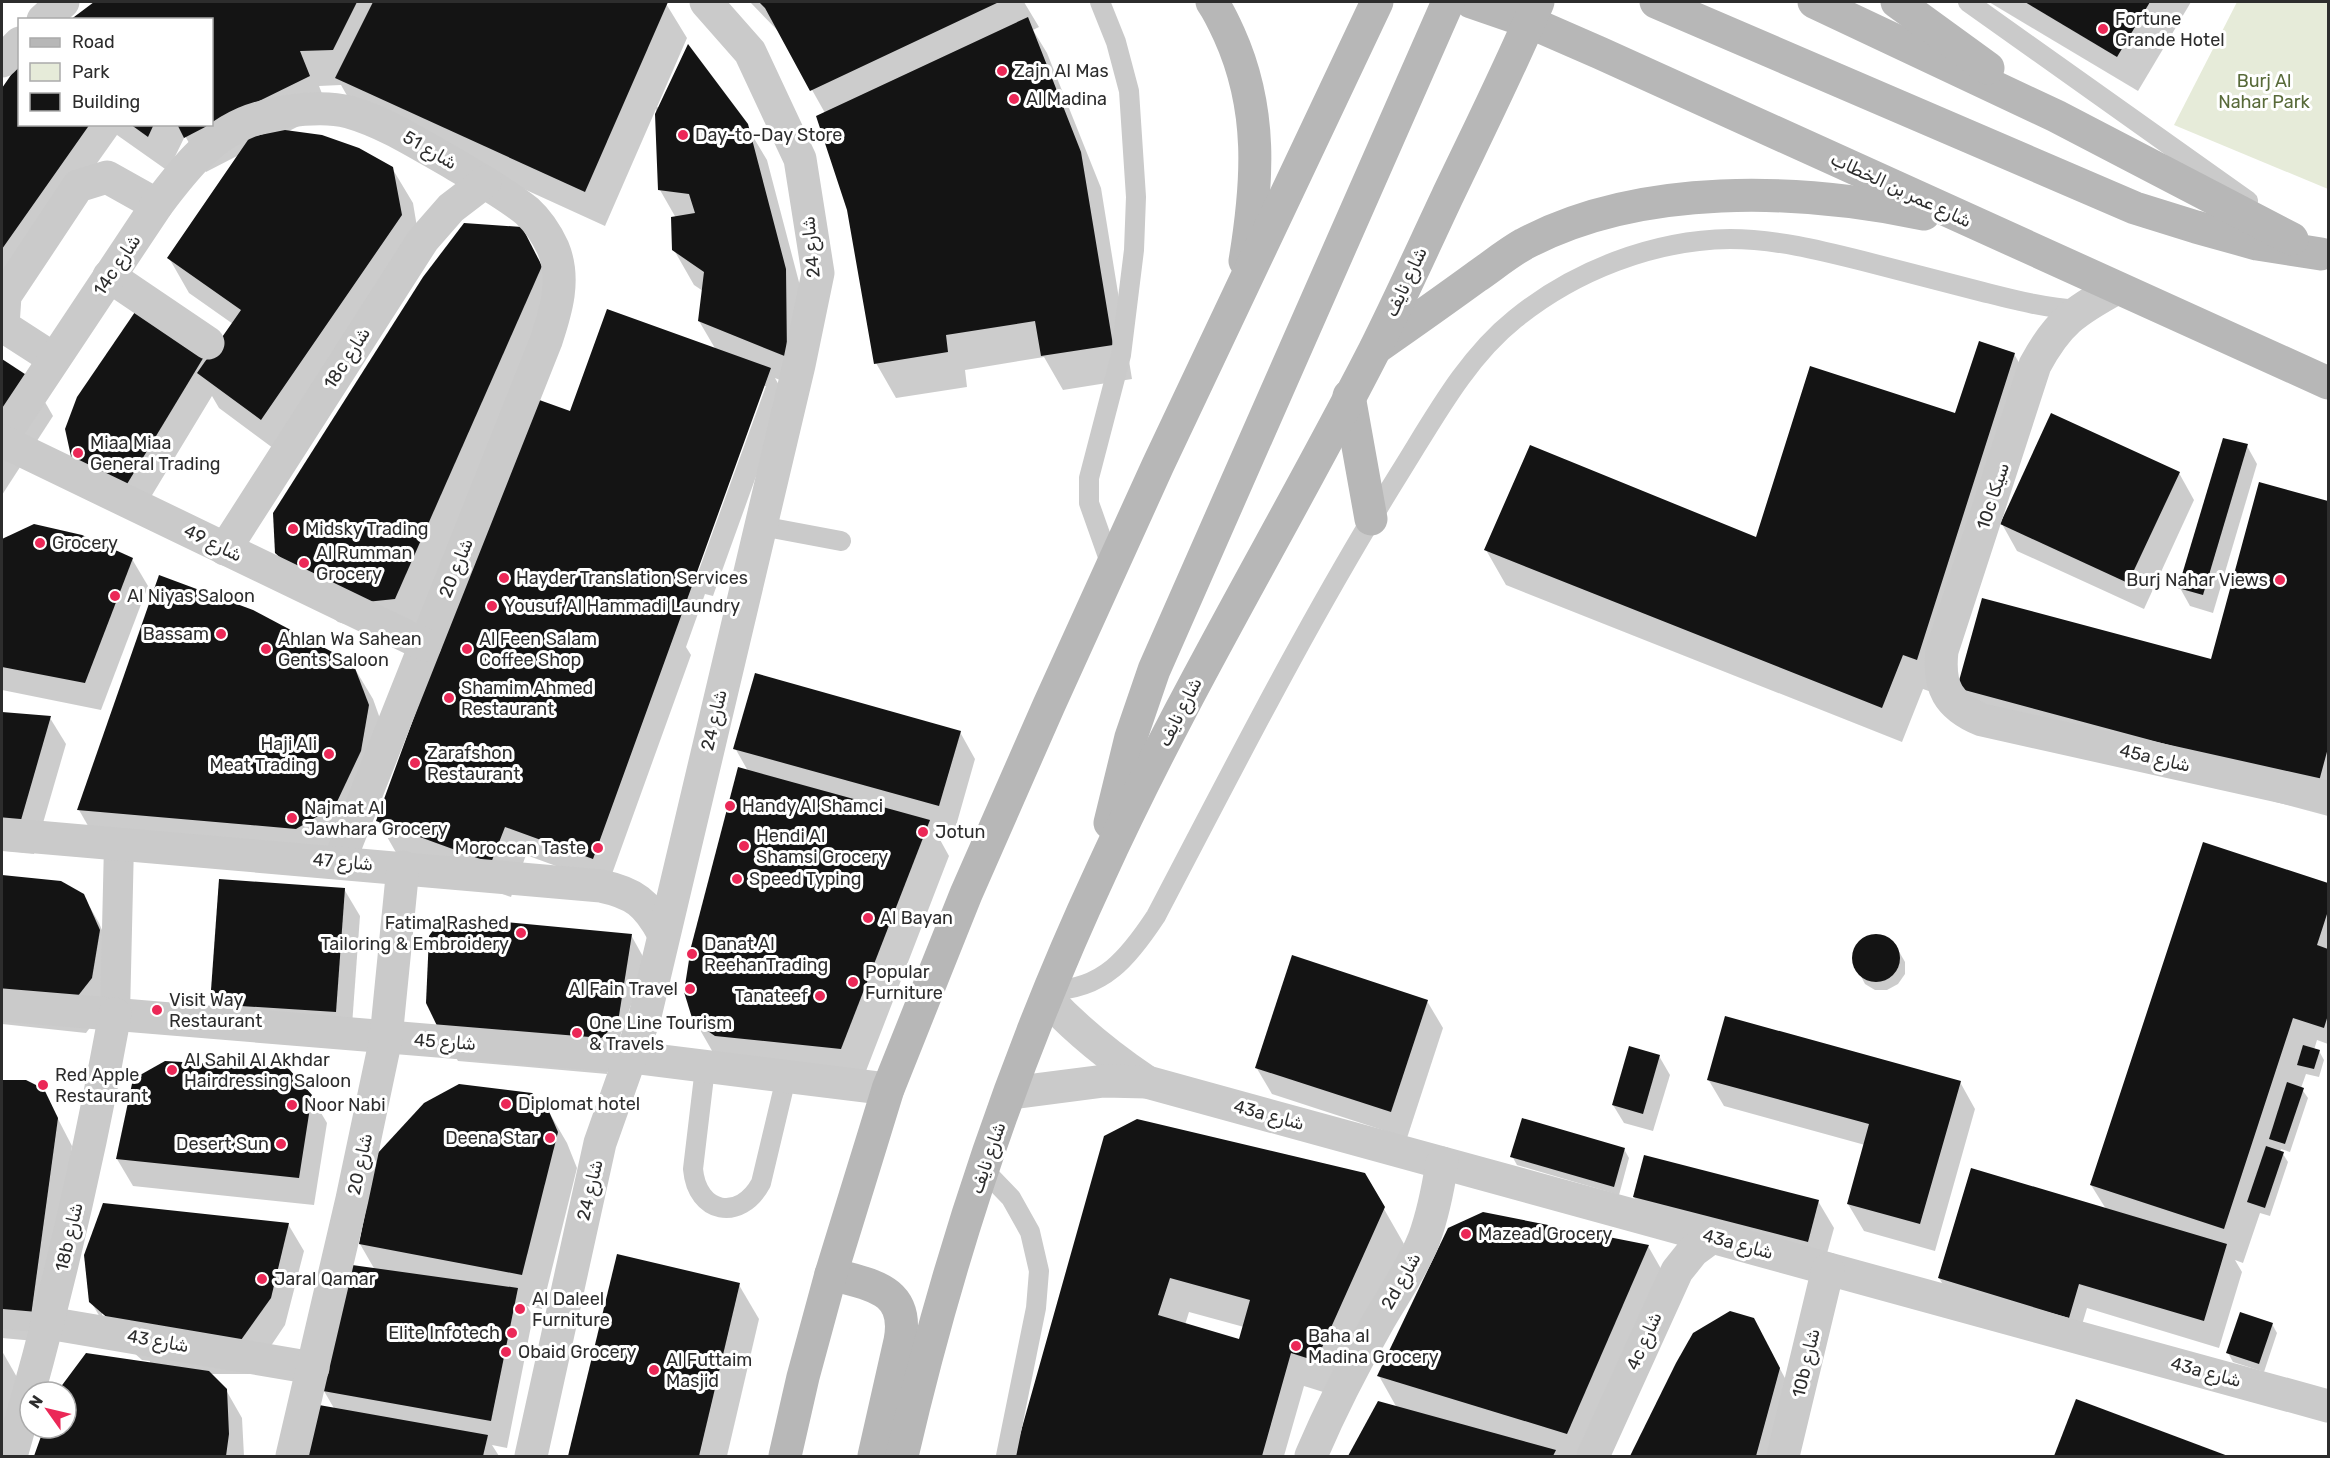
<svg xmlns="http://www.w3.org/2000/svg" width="2330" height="1458" font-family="Rubik,Vazirmatn,sans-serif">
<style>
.green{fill:#e6ebd9}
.shadow{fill:#0003;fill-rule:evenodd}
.building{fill:#141414;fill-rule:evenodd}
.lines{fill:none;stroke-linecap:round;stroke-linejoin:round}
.service{stroke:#cacaca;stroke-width:20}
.pedestrian{stroke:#cacaca;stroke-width:30}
.minor{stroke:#cacaca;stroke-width:33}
.secondary{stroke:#b7b7b7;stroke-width:33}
.poi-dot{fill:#eb2857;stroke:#fff;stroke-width:2}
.labels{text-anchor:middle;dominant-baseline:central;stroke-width:6;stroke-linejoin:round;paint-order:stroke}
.poi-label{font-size:18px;fill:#2d2d2d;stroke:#fff;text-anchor:start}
.park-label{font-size:18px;fill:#586a39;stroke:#fff}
.street-label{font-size:18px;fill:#2d2d2d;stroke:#fff}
</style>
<rect width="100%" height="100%" fill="#fff"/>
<path class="green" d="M2237 2H2328V189L2174 125Z"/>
<g class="shadow">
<path d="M96 2H665L687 38 657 107 746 125 767 160 805 305 807 391 775 378 785 396 713 596 705 594 686 647 691 655 608 885 526 855 511 897 398 856 378 821 571 413 716 350 699 321 703 291 694 285 674 250 676 218 660 190 656 109 605 226 357 113 341 85 319 86 329 111 287 132 392 168 413 203 421 251 281 454 219 408 212 396 137 520 89 488 204 356 207 362 233 324 189 293 169 258 239 155 206 172 185 136 168 171 117 135 2 297V90L20 65V124H212V20H72ZM762 386H766L696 578 693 577Z"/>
<path d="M750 2H1024L1039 27 1033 30 1047 53 1101 188 1132 379 1063 390 1044 357 965 370 967 387 896 398 876 363 848 210 825 113 780 33Z"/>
<path d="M1989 2H2191L2138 91Z"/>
<path d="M521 228 561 302 415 634 387 637 338 622 297 588 276 553Z"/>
<path d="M2014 354 2030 381 1937 694 1923 689 1902 742 1506 585 1486 550 1757 539 1956 417Z"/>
<path d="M2 361 33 381 53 416 2 495Z"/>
<path d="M2247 446 2257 464 2213 613 2190 606 2180 588Z"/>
<path d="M2179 473 2194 500 2144 609 2017 551 2002 524Z"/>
<path d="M2260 484 2328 503V816L2209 784 1975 715 1959 688 2211 664Z"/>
<path d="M34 526 132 559 148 586 101 710 2 690V541L4 538Z"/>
<path d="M352 664 373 699 388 741 380 786 316 863 99 845 79 810Z"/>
<path d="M2 713 50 718 66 744 34 854 2 851Z"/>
<path d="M960 732 975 759 954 833 933 827 949 856 861 1084 715 1056 695 1021 748 771 735 748Z"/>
<path d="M2204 844 2328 885V1044L2317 1040 2314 1050 2319 1051 2324 1060 2319 1077 2306 1074 2301 1088 2308 1098 2290 1152 2281 1149 2280 1153 2283 1154 2288 1162 2270 1216 2260 1213 2243 1263 2235 1260 2242 1272 2219 1348 2087 1308 2079 1335 1950 1296 1939 1278 2106 1209 2091 1185Z"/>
<path d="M2 876 61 883 83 895 99 923 114 958 107 1005 86 1033 2 1024Z"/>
<path d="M344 889 360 916 351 1039 228 1031 212 1004Z"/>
<path d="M631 935 646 962 607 1074 458 1061 442 1033Z"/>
<path d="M1871 935H1883L1893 941 1905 962V974L1898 984 1887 990H1875L1865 984 1854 963V951L1860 941Z"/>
<path d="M1427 1001 1443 1028 1407 1138 1272 1094 1256 1067Z"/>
<path d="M1659 1056 1670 1075 1653 1131 1624 1123 1613 1105Z"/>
<path d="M1708 1079 1960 1082 1975 1109 1935 1251 1864 1231 1848 1204 1865 1145 1724 1106Z"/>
<path d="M134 1080 311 1096 327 1123 314 1205 133 1186 117 1159Z"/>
<path d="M2 1081 26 1082 43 1090 72 1146 46 1342 2 1338Z"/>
<path d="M546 1107 567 1143 577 1168 542 1309 527 1306 533 1316 507 1448 492 1445 499 1456H308L335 1410 324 1391 375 1270 360 1244Z"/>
<path d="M1105 1137 1364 1174 1404 1244 1336 1396 1304 1386 1284 1456H1016ZM1189 1312 1244 1327 1240 1340 1185 1325Z"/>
<path d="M1624 1149 1629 1158 1619 1195 1517 1165 1512 1156Z"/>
<path d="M1634 1197 1818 1201 1834 1228 1823 1268 1650 1224Z"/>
<path d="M288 1224 304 1251 285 1325 252 1374H210L226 1390 242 1418 244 1456H36L46 1428H66V1392H58L150 1364V1361L142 1360 107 1329 91 1302ZM102 1311 129 1339 102 1315Z"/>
<path d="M1648 1246 1668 1281 1592 1456H1350L1379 1403 1397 1408 1379 1376Z"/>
<path d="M618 1256 739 1285 759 1319 727 1456H570Z"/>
<path d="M1753 1319 1799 1404 1785 1456H1631L1641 1434Z"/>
<path d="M2272 1324 2277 1333 2264 1372 2233 1362 2228 1353Z"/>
<path d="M2 1351 22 1386 2 1456Z"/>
<path d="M2077 1401 2225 1456H2056Z"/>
</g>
<g class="building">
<path d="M94 2H357L333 50 300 51 310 76 212 124V20H70Z"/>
<path d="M373 2H668L585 192 335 78Z"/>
<path d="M759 2H999L810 91 765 8Z"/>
<path d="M2025 2H2150L2117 57Z"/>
<path d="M1028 17 1081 152 1113 345 1041 356 1035 321 946 335 948 352 874 364 847 210 816 116Z"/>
<path d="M688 44 748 124 786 269 787 357 698 321 704 272 672 250 671 217 695 213 689 194 658 190 655 114Z"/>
<path d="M20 62V124H90L2 249V88Z"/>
<path d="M130 124H154L148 137Z"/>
<path d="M177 124H211L184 138Z"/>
<path d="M285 130 322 135 359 148 393 167 402 215 261 420 197 373 241 310 167 258 250 137Z"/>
<path d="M464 223 522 227 542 266 395 599 366 602 316 588 275 553 273 513 423 277Z"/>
<path d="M607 309 771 368 593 859 505 827 491 863 376 821 531 397 570 411Z"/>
<path d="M135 312 205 355 121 494 72 461 65 429 77 397Z"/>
<path d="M1979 341 2015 353 1917 660 1903 655 1882 708 1484 550 1530 445 1756 537 1810 366 1955 413Z"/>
<path d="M2 359 34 380 2 430Z"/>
<path d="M2051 413 2180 472 2128 583 2000 524Z"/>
<path d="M2223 438 2248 444 2203 595 2178 588Z"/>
<path d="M2259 482 2328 501V748L2318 785 1957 688 1982 598 2211 659Z"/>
<path d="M34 524 82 535 133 558 85 683 2 667V539Z"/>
<path d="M159 575 253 610 353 663 369 705 361 751 335 806 296 829 77 810Z"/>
<path d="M755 673 961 731 939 806 733 749Z"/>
<path d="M2 712 51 716 19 827 2 826Z"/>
<path d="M738 767 930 820 841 1049 715 1036 693 1021 684 992 691 947Z"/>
<path d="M2203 842 2328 883V911L2317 945 2328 949V1015L2324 1028 2293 1018 2224 1229 2090 1185Z"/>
<path d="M2 875 61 881 84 894 100 930 92 978 70 1006 2 999Z"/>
<path d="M219 879 345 888 336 1012 210 1004Z"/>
<path d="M443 916 632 934 618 1022 592 1047 441 1034 426 1003 429 936Z"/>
<circle cx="1876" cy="958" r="24"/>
<path d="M1292 955 1428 1000 1391 1112 1255 1068Z"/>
<path d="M1725 1016 1961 1081 1920 1224 1847 1204 1869 1124 1707 1080Z"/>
<path d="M2303 1045 2320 1050 2314 1069 2297 1065Z"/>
<path d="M1629 1046 1660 1055 1643 1114 1612 1105Z"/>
<path d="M165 1061 288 1068 312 1095 299 1178 116 1159 133 1079Z"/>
<path d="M2 1080H26L44 1089 58 1118 31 1316 2 1313Z"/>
<path d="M2287 1082 2304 1088 2285 1144 2269 1139Z"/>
<path d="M459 1084 532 1093 547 1107 558 1132 522 1275 359 1244 377 1154 424 1103Z"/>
<path d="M1522 1118 1625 1148 1614 1187 1510 1157Z"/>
<path d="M1137 1119 1365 1173 1385 1207 1316 1361 1291 1353 1262 1456H1014L1104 1136ZM1170 1278 1250 1300 1239 1339 1158 1315Z"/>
<path d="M2266 1146 2284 1152 2265 1208 2247 1202Z"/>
<path d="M1644 1155 1819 1200 1808 1242 1633 1197Z"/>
<path d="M1971 1168 2227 1244 2204 1321 2079 1284 2069 1318 1938 1278Z"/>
<path d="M103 1203 289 1223 271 1298 236 1347 125 1333 89 1302 84 1255Z"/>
<path d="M1483 1212 1649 1245 1567 1434 1377 1376 1448 1228Z"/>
<path d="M617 1254 740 1283 699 1456H568Z"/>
<path d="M352 1265 518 1288 491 1421 323 1391Z"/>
<path d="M1730 1311 1754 1318 1780 1368 1756 1456H1630L1676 1363 1693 1333Z"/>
<path d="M2240 1312 2273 1323 2259 1364 2226 1353Z"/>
<path d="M86 1353 209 1371 227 1389 229 1434 226 1456H34L44 1428H66V1392H57Z"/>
<path d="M2076 1399 2228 1456H2054Z"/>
<path d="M1378 1401 1556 1450 1553 1456H1348Z"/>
<path d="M319 1405 488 1435 483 1456H307Z"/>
</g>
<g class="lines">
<g class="service">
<path d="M1100 2 1116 42 1129 91 1136 197 1134 250 1121 355 1089 478V503L1112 568"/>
<path d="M1968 2 2248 201"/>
<path d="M761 526 841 541"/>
<path d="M1051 990C1103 990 1129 957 1156 916 1234 767 1310 617 1399 474 1433 420 1465 359 1515 319 1574 271 1653 240 1730 239 1775 239 1819 250 1863 261 1903 271 1943 282 1983 292 2015 300 2045 308 2078 310"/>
<path d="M705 1068 693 1169C697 1214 740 1222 761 1183L786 1078"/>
<path d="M984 1170 1011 1198 1030 1232 1039 1271 1036 1308 1006 1456"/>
<path d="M2 1319 48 1323"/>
</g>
<path class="pedestrian" d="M115 1014 119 844"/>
<g class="minor">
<path d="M43 20 63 2"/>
<path d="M2 61 20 43"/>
<path d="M109 276 208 343"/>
<path d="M2117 288C2075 311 2058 322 2035 365L1942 651C1938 687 1948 706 1982 720L2328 797"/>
<path d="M54 359 3 326 5 296 78 186 107 177 157 205"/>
<path d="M2 438 157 205C184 169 213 131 259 118 284 110 323 105 349 112 387 123 420 145 454 164 479 179 505 193 527 211 538 221 547 235 553 248 566 279 556 311 546 341L339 862"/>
<path d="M2 441 425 645"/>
<path d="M225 549 423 240 451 208 485 182"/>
<path d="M2 834 601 886C634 893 647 903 663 933"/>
<path d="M1047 998C1077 1031 1110 1057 1147 1082"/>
<path d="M2 1005 631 1057 888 1089"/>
<path d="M1011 1093 1104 1081 1147 1082 2328 1406"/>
<path d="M48 1323 313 1368"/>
<path d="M11 1456C53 1311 88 1164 115 1014"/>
<path d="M292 1456 352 1199 386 1038 403 867"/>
<path d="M531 1456 600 1143 645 1016 799 365 818 273 800 159 750 52 706 2"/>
<path d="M1311 1456C1330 1411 1353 1366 1377 1324 1393 1296 1412 1269 1424 1239 1433 1214 1438 1189 1442 1163"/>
<path d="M1593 1456 1677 1271 1693 1251 1712 1237"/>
<path d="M1783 1456 1828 1269"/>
</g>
<g class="secondary">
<path d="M1212 2C1219 12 1224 23 1229 34 1263 109 1258 182 1245 261"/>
<path d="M1471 2 1529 22 1600 53 2328 383"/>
<path d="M1656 2 2135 208 2196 227 2257 244 2321 254"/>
<path d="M1814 2 2056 116 2292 239"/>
<path d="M1897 2 1988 68"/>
<path d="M1376 348C1409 325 1443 301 1476 277 1492 266 1508 253 1524 244 1641 182 1799 188 1924 214"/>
<path d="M1349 396 1371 519"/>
<path d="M1110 823 1131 737 1154 670 1448 2"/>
<path d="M831 1274C870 1285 910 1288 900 1341L874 1456"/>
<path d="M785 1456 803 1377 831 1274 888 1089 966 894 1049 705 1158 465 1377 2"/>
<path d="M902 1456C948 1257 1014 1059 1100 874 1182 694 1285 525 1375 349 1400 299 1423 248 1447 197 1478 132 1510 68 1538 2"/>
</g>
</g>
<g class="poi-dot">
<circle cx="2103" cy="29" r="6"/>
<circle cx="1002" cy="71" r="6"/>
<circle cx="1014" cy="99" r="6"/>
<circle cx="683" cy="135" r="6"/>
<circle cx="78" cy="453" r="6"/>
<circle cx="293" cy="529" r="6"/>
<circle cx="40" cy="543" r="6"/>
<circle cx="304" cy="563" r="6"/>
<circle cx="504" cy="578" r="6"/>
<circle cx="2280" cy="580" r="6"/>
<circle cx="115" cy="596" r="6"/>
<circle cx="492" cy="606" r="6"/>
<circle cx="221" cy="634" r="6"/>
<circle cx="266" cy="649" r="6"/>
<circle cx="467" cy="649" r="6"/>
<circle cx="449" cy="698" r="6"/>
<circle cx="329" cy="754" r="6"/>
<circle cx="415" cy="763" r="6"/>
<circle cx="730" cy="806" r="6"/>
<circle cx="292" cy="818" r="6"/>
<circle cx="923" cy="832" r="6"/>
<circle cx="744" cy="846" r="6"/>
<circle cx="598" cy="848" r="6"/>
<circle cx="737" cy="879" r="6"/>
<circle cx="868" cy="918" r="6"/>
<circle cx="521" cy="933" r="6"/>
<circle cx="692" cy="954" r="6"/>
<circle cx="853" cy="982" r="6"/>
<circle cx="690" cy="989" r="6"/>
<circle cx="820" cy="996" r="6"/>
<circle cx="157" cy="1010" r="6"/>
<circle cx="577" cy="1033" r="6"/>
<circle cx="172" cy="1070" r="6"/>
<circle cx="43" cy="1085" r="6"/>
<circle cx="506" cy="1104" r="6"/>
<circle cx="292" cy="1105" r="6"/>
<circle cx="550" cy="1138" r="6"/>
<circle cx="281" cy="1144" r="6"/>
<circle cx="1466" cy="1234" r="6"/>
<circle cx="262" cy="1279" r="6"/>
<circle cx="520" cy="1309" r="6"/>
<circle cx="512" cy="1333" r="6"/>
<circle cx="1296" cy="1346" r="6"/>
<circle cx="506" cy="1352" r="6"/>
<circle cx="654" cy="1370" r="6"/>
</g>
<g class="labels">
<g class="poi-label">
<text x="2115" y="19">Fortune<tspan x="2115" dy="21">Grande Hotel</tspan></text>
<text x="1014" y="71">Zajn Al Mas</text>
<text x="1026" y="99">Al Madina</text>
<text x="695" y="135">Day-to-Day Store</text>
<text x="90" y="443">Miaa Miaa<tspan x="90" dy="21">General Trading</tspan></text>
<text x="305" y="529">Midsky Trading</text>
<text x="52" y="543">Grocery</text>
<text x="316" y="553">Al Rumman<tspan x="316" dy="21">Grocery</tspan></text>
<text x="516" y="578">Hayder Translation Services</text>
<text x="2268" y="580" text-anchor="end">Burj Nahar Views</text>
<text x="127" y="596">Al Niyas Saloon</text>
<text x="504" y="606">Yousuf Al Hammadi Laundry</text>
<text x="209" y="634" text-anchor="end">Bassam</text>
<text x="278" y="639">Ahlan Wa Sahean<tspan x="278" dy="21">Gents Saloon</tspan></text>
<text x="479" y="639">Al Feen Salam<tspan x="479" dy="21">Coffee Shop</tspan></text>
<text x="461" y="688">Shamim Ahmed<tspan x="461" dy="21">Restaurant</tspan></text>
<text x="317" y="744" text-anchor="end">Haji Ali<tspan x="317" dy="21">Meat Trading</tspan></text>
<text x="427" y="753">Zarafshon<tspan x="427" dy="21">Restaurant</tspan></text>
<text x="742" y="806">Handy Al Shamci</text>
<text x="304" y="808">Najmat Al<tspan x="304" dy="21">Jawhara Grocery</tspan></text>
<text x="935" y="832">Jotun</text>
<text x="756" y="836">Hendi Al<tspan x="756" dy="21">Shamsi Grocery</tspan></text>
<text x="586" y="848" text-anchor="end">Moroccan Taste</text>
<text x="749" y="879">Speed Typing</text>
<text x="880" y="918">Al Bayan</text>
<text x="509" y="923" text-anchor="end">Fatima Rashed<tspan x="509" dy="21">Tailoring &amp; Embroidery</tspan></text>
<text x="704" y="944">Danat Al<tspan x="704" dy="21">ReehanTrading</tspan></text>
<text x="865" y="972">Popular<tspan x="865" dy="21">Furniture</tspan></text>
<text x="678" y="989" text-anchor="end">Al Fain Travel</text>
<text x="808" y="996" text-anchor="end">Tanateef</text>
<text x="169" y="1000">Visit Way<tspan x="169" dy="21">Restaurant</tspan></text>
<text x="589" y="1023">One Line Tourism<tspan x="589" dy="21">&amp; Travels</tspan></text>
<text x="184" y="1060">Al Sahil Al Akhdar<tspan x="184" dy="21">Hairdressing Saloon</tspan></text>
<text x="55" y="1075">Red Apple<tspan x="55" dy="21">Restaurant</tspan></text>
<text x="518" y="1104">Diplomat hotel</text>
<text x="304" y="1105">Noor Nabi</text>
<text x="538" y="1138" text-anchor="end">Deena Star</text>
<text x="269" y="1144" text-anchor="end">Desert Sun</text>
<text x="1478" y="1234">Mazead Grocery</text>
<text x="274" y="1279">Jaral Qamar</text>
<text x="532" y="1299">Al Daleel<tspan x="532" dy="21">Furniture</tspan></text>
<text x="500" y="1333" text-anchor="end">Elite Infotech</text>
<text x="1308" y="1336">Baha al<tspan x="1308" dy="21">Madina Grocery</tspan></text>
<text x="518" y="1352">Obaid Grocery</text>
<text x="666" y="1360">Al Futtaim<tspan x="666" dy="21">Masjid</tspan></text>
</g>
<g class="park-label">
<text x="2264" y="81">Burj Al<tspan x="2264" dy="21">Nahar Park</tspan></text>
</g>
<g class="street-label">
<text transform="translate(430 150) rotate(30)">شارع 51</text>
<text transform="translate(1901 190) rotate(25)">شارع عمر بن الخطاب</text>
<text transform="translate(811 247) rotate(-95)">شارع 24</text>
<text transform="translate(117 265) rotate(-56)">14c شارع</text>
<text transform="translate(1406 282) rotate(-65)">شارع نايف</text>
<text transform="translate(347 358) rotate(-57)">18c شارع</text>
<text transform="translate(1993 496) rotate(-72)">10c سيكا</text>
<text transform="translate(213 543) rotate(26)">شارع 49</text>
<text transform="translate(456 568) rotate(-68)">شارع 20</text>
<text transform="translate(1180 712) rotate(-63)">شارع نايف</text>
<text transform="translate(714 720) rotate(-77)">شارع 24</text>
<text transform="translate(2155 758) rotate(13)">45a شارع</text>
<text transform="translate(343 862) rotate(5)">شارع 47</text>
<text transform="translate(445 1042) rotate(4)">شارع 45</text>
<text transform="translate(1269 1115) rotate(15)">43a شارع</text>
<text transform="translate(988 1158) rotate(-71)">شارع نايف</text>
<text transform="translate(360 1164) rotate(-78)">شارع 20</text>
<text transform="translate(590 1190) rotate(-77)">شارع 24</text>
<text transform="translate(69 1237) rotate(-77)">18b شارع</text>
<text transform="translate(1738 1244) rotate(15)">43a شارع</text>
<text transform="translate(1401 1281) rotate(-61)">2d شارع</text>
<text transform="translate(158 1341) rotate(10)">شارع 43</text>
<text transform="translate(1644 1341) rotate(-66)">4c شارع</text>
<text transform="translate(1806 1363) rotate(-77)">10b شارع</text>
<text transform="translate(2206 1372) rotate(15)">43a شارع</text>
</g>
</g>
<rect width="2330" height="1458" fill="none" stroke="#2d2d2d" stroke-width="6"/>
<rect x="18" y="18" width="195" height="108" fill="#ffffff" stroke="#ababab" stroke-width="1.5"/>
<rect x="30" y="38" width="30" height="9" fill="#b7b7b7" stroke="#ababab" stroke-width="1.5"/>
<text x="72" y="48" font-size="18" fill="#2d2d2d">Road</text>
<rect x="30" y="63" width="30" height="18" fill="#e6ebd9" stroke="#ababab" stroke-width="1.5"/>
<text x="72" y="78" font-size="18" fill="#2d2d2d">Park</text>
<rect x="30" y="93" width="30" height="18" fill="#141414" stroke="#ababab" stroke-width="1.5"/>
<text x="72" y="108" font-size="18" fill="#2d2d2d">Building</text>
<g transform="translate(48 1410) rotate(304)"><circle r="28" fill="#ffffff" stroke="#ababab" stroke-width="1.5"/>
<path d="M0-4.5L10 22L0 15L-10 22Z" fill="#eb2857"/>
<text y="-9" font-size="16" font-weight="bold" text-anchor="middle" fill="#2d2d2d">N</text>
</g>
</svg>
